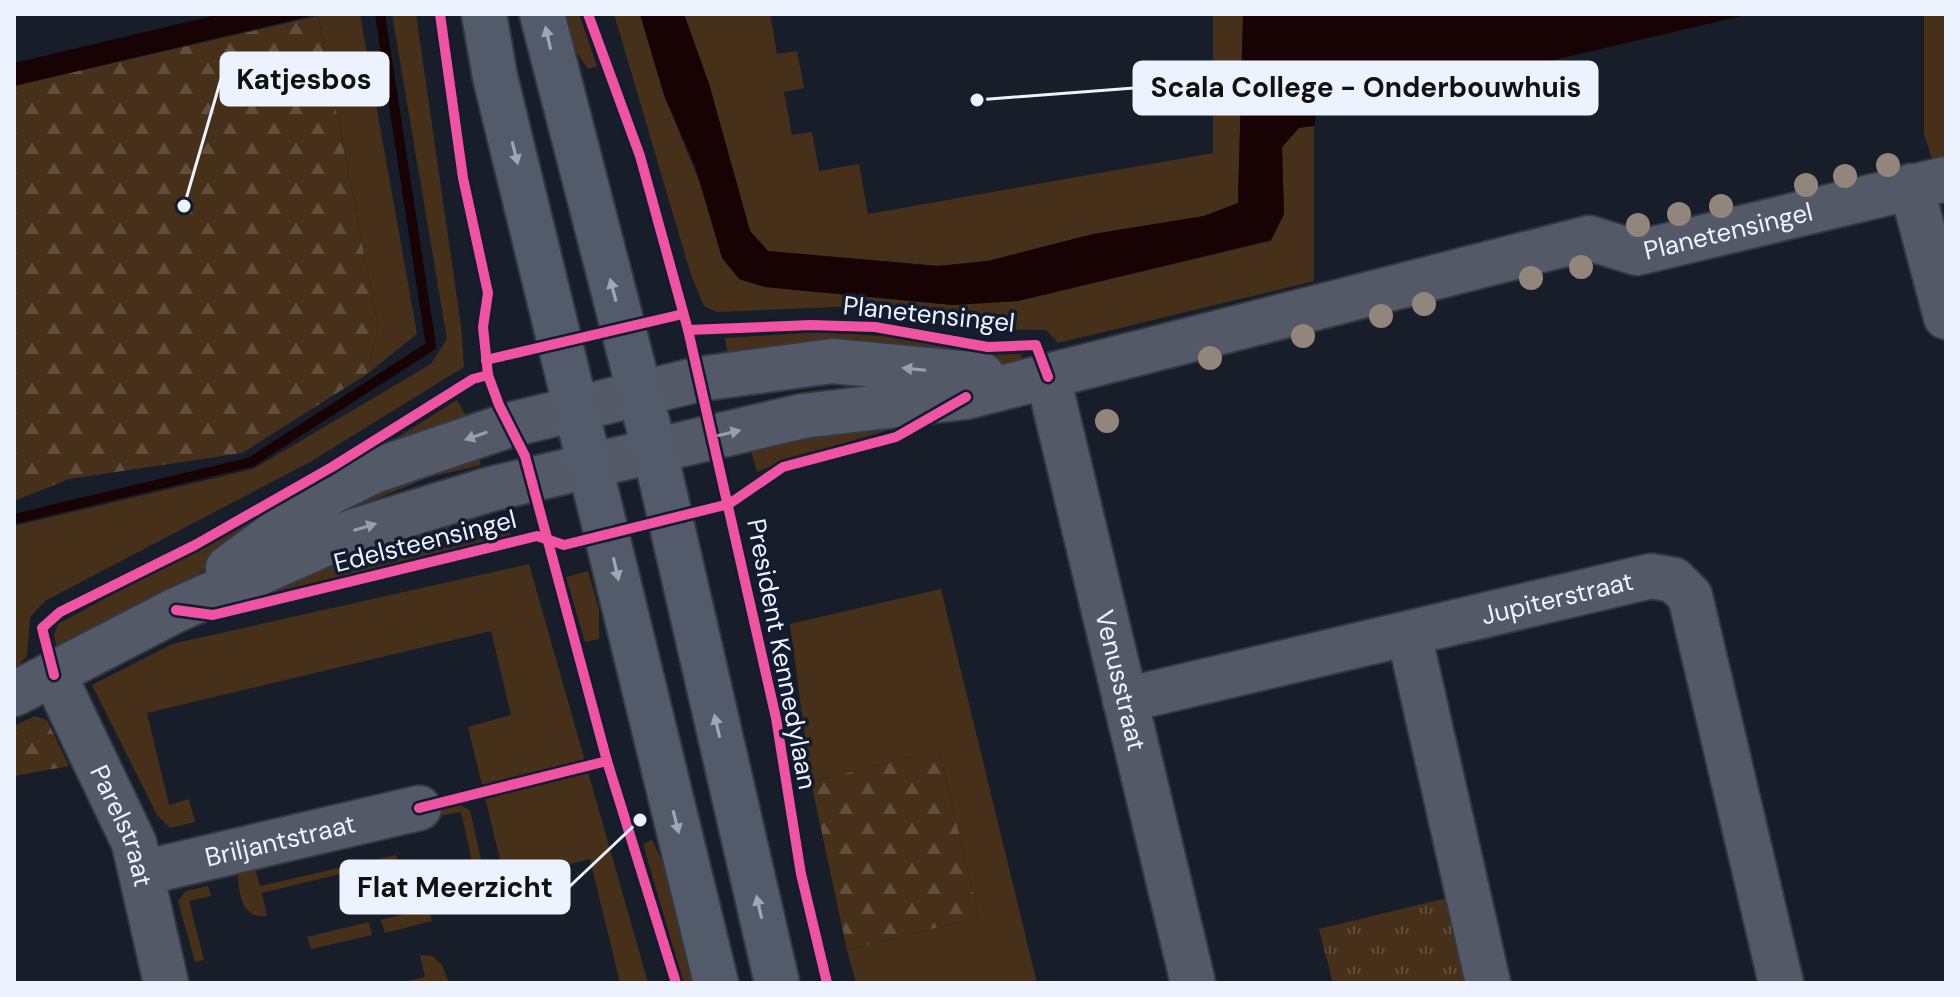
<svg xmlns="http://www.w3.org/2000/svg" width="1960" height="997" font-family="'DM Sans',sans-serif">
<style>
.grass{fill:#473019}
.forest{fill:url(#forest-firs)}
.park{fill:url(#park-tufts)}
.water{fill:#170304}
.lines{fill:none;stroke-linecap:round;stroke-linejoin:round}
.stream{stroke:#170304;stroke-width:10}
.minor-casing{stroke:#333841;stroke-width:48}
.major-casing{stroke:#333841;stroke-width:48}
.minor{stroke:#535966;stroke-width:44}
.major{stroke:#535a6a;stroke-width:44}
.cycleway-casing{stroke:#121b2f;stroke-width:15}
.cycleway{stroke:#f153a3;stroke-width:10}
.tree{fill:#92857c}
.oneway{fill:#a0a6b4}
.oneway2{fill:#989eaa}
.labels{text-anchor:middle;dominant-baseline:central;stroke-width:7;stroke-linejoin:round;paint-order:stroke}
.street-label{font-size:26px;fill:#edf3fe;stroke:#121b2f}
.leader{fill:none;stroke:#edf3fe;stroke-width:3}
.callout-dot{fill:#edf3fe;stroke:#121b2f;stroke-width:3}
.callout{fill:#edf3fe;stroke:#edf3fe;stroke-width:3}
.callout-label{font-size:28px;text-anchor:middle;font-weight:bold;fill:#111}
</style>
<defs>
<pattern id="forest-firs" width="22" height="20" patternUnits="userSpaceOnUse" patternTransform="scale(2)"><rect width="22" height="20" fill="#473019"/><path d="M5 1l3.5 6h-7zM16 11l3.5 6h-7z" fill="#624e3c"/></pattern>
<pattern id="park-tufts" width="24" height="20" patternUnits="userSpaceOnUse" patternTransform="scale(2)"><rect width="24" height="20" fill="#473019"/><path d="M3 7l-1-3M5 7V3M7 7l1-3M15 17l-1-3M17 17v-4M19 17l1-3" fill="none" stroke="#624e3c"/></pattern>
</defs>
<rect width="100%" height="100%" fill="#181e29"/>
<g class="grass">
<path d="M318 14H360L417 334 367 374 378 326Z"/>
<path d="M392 14H416L461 326 464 367 310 462 45 601 30 617 27 656 14 669V526L253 469 431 364 447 339Z"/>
<path d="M556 14H579L597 66 588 69 558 24Z"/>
<path d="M614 14H640L664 95 739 279 765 287 953 305 1018 301 1271 241 1284 213 1282 147 1299 127 1314 126V281L1058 343 1046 330 995 329 858 306 716 312 704 306 691 275Z"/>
<path d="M684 14H770L777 54 797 51 804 88 784 92 792 135 812 132 819 171 859 164 868 214 1213 153V14H1243L1238 203 1204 216 1093 234 988 261 938 266 768 251 750 231 709 84Z"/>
<path d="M1924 14H1946V155L1932 159 1924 134Z"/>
<path d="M820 332 895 337 987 355 1021 354 1022 362C978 368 937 347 894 343 838 338 783 346 728 354L725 338Z"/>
<path d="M457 400 474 429 250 535 160 603 58 652 54 635 58 624 366 457Z"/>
<path d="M923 416C869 441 811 448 757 472L749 444Z"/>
<path d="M478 456 481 465 427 478 366 503 361 490Z"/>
<path d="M506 514 511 536 254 597 326 556Z"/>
<path d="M529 564 648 983H620L590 859 505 880 468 727 511 715 491 631 147 713 169 805 189 799 195 822 170 828 157 815 92 685 172 644Z"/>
<path d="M588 571 599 610V639L585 642 566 577Z"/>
<path d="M941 589 1037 983H856L847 950 979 917 939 750 811 782 790 624Z"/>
<path d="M460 805 470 810 488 892 479 893 461 812 439 816 437 810Z"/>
<path d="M652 840 687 914 706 983H684L682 978 643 844Z"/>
<path d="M396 855 397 860 262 893 267 916C242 919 239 895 238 874L253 861 260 886Z"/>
<path d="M208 886 211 896 189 901 204 960 195 962 178 901 186 891Z"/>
<path d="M429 908 432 921 385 933 381 920Z"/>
<path d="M369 922 372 935 311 949 307 937Z"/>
<path d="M420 955 432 956 442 965 449 983H399L425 977Z"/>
</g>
<g class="forest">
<path d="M318 16 378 326 367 374 242 453 69 479 14 501V86Z"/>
<path d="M35 716 47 720 69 766 14 776V726Z"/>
<path d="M939 750 979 917 847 950 811 782Z"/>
</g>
<path class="park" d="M1447 898 1467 983H1333L1319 929Z"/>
<g class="water">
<path d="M221 14H318L14 86V63Z"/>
<path d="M640 14H684L709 84 750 231 768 251 938 266 988 261 1093 234 1204 216 1238 203 1243 14H1750L1316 116 1314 126 1299 128 1282 147 1284 214 1271 240 1018 301 953 305 765 287 739 279 722 258 695 166 664 95Z"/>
</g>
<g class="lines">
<path class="stream" d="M14 519 251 462 431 346 380 14"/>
<defs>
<g id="minor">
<path d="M1911 186 1946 317"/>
<path id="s1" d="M1048 377 1193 983"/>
<path d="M228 568 331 492 374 471 509 425 700 379 832 361 982 375"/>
<path d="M1409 634 1488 983"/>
<path id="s2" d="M54 675 134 843 166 983"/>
<path id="s3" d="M14 694 176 610 354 531 491 489 803 416 966 397 1589 238 1637 253 1946 179"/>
<path id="s4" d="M1125 700 1651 576 1674 580 1690 596 1781 983"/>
<path id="s5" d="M142 873 419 808"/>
</g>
<g id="major">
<path d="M484 14 495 77 716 983"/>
<path d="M542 14 655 452 777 983"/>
</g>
</defs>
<use href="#minor" class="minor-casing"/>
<use href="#major" class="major-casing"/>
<use href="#minor" class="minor"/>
<use href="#major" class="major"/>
<defs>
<g id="cycleway">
<path d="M440 14 463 178 488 293 483 327 488 375 499 405 525 456 607 761 676 983"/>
<path d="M588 14 640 156 688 330 776 718 801 874 827 983"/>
<path d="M688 330 811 325 875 327 988 347 1036 345 1048 377"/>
<path d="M486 360 683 314"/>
<path d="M176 610 213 615 537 536 564 545 729 504 783 467 896 437 966 397"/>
<path d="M54 675 42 628 60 612 195 545 332 467 473 379 488 375"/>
<path d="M419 808 607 761"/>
</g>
</defs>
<use href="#cycleway" class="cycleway-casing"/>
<use href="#cycleway" class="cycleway"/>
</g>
<g class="tree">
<circle cx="1888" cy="165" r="12"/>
<circle cx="1845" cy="176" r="12"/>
<circle cx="1806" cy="185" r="12"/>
<circle cx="1721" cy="206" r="12"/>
<circle cx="1679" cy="214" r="12"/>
<circle cx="1638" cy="225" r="12"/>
<circle cx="1581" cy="267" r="12"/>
<circle cx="1531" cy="278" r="12"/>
<circle cx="1424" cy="304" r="12"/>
<circle cx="1381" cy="316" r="12"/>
<circle cx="1303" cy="336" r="12"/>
<circle cx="1210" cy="358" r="12"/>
<circle cx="1107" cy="421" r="12"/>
</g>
<defs><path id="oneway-solid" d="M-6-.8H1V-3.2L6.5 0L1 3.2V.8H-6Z" transform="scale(2)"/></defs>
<g class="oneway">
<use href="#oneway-solid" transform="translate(548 38) rotate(-103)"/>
<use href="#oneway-solid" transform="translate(515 153) rotate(76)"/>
<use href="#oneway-solid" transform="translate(613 290) rotate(-105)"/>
<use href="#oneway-solid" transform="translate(616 569) rotate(77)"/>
<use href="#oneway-solid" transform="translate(717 726) rotate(-103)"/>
<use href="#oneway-solid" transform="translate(676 822) rotate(76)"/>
<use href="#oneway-solid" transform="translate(759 907) rotate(-103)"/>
</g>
<g class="oneway2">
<use href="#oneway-solid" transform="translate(914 369) rotate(-174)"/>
<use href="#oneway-solid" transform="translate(729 433) rotate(-13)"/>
<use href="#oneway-solid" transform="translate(476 436) rotate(161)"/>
<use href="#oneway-solid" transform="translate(365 527) rotate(-17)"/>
</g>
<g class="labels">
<g class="street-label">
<text stroke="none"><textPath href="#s3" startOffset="1792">Planetensingel</textPath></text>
<text transform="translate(929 314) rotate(6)">Planetensingel</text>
<text transform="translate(425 541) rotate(-14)">Edelsteensingel</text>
<text stroke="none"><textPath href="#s4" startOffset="444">Jupiterstraat</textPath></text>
<text transform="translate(782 654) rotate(79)">President Kennedylaan</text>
<text stroke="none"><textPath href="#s1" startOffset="312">Venusstraat</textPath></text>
<text stroke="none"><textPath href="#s2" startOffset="166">Parelstraat</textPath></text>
<text stroke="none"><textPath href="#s5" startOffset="142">Briljantstraat</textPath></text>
</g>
</g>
<path class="leader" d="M184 206L221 79M977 100L1134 88M640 820L569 887"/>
<g class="callout-dot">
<circle cx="184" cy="206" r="8"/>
<circle cx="977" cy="100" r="8"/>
<circle cx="640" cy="820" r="8"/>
</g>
<g class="callout">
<rect x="221" y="53" width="167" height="52" rx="8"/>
<rect x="1134" y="62" width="463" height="52" rx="8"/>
<rect x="341" y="861" width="228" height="52" rx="8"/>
</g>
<g class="callout-label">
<text x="304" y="89">Katjesbos</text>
<text x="1366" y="97">Scala College - Onderbouwhuis</text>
<text x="455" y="897">Flat Meerzicht</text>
</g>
<rect width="1960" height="997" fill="none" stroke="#edf3fe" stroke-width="32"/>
</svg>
